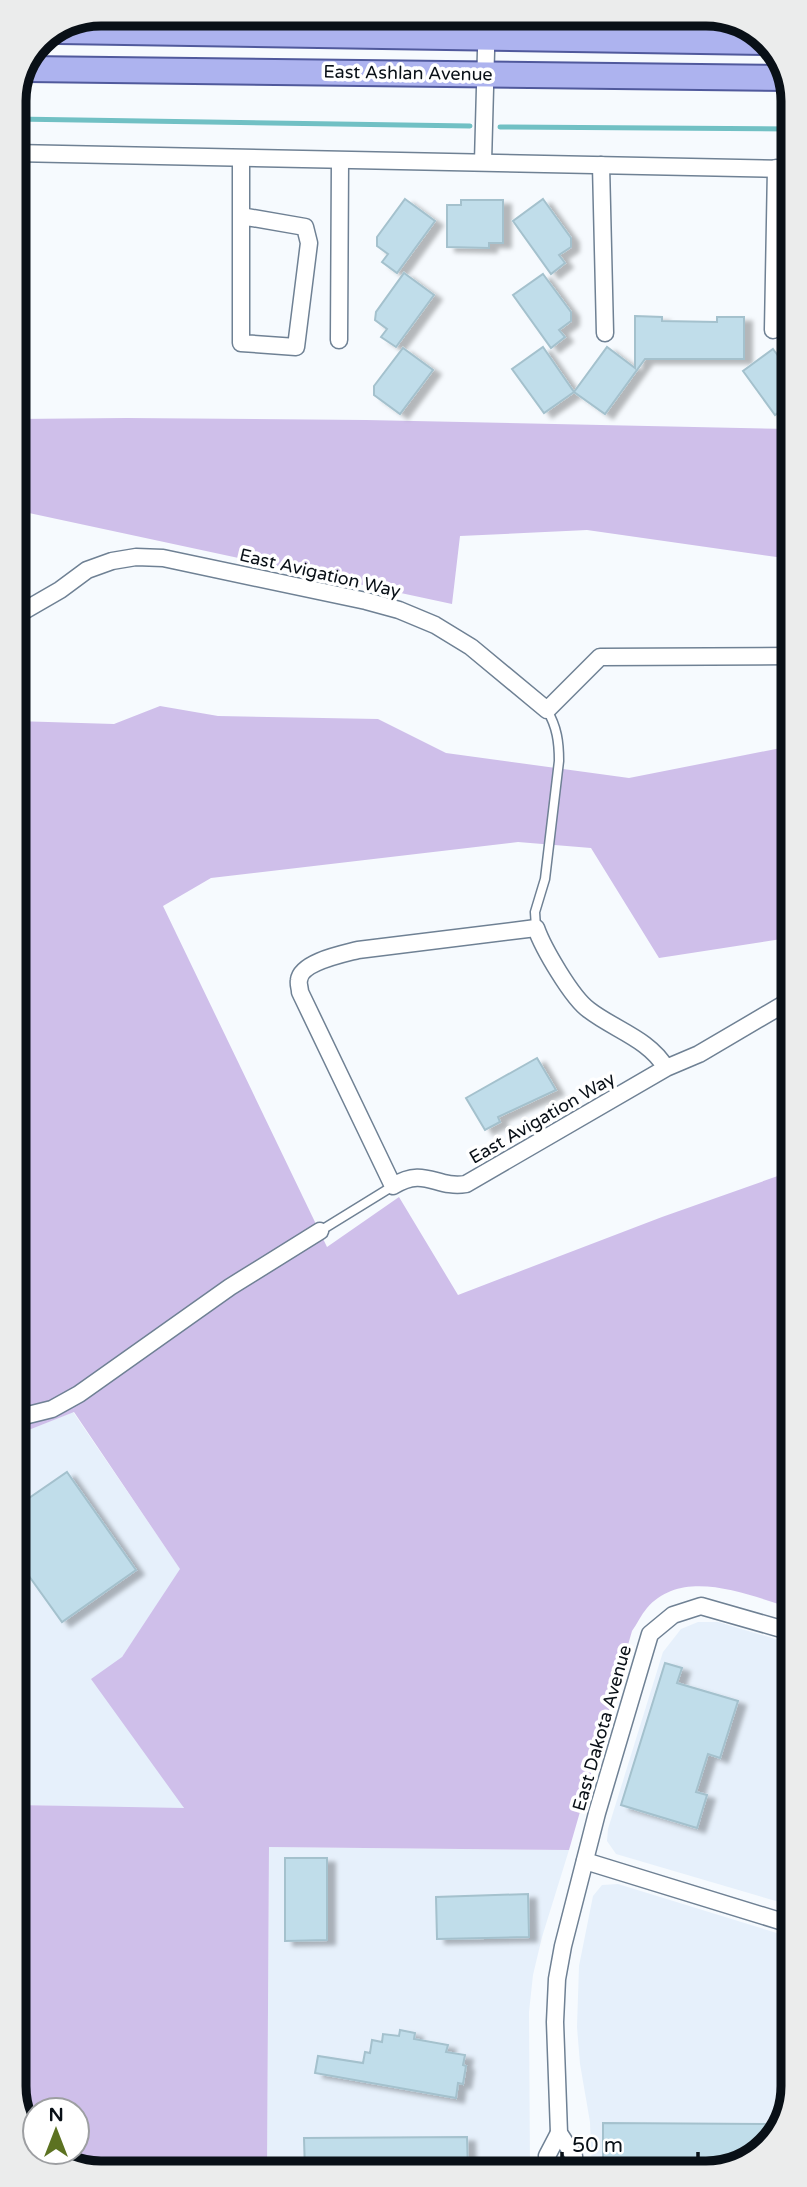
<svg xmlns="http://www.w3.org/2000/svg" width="807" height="2187" font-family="'Varela Round',sans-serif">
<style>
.built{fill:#e6f0fb}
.green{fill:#cfbfea}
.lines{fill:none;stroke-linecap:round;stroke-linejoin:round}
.stream{stroke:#71c0c4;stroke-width:5}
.building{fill:#c0ddea;stroke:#a4c1cd;stroke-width:2;filter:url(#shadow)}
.lane-casing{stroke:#6f8194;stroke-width:11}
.street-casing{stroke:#6f8194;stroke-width:19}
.primary-casing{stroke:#50599c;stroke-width:28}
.lane{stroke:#fff;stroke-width:8}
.street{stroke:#fff;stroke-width:16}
.primary{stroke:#adb3ef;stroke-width:24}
.labels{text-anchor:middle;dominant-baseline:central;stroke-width:7;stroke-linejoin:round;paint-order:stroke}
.street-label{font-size:18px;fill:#091017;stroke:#fff}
.rim{fill:none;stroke:#091017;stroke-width:9}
</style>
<defs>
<filter id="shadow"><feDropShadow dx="8" dy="4.5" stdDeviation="2" flood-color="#0004"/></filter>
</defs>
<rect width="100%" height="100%" fill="#f6fafe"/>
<g class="built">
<path d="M73 1412 181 1570 122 1657 184 1809 17 1805 16 1435Z"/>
<path d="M698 1622H718L792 1644 793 1906 616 1854 607 1841 608 1829 663 1652 681 1629Z"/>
<path d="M269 1847 569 1850 542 1937 533 1975 529 2012 530 2171 267 2172Z"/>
<path d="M618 1884 793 1938V2086L775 2139 728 2170 592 2171 590 2122 580 2064 577 2027 579 1966 593 1896 602 1885Z"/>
</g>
<g class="green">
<path d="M127 418 366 420 790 429 791 559 587 530 460 536 452 604 15 510V419Z"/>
<path d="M160 706 218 716 378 719 446 753 629 778 791 746V929L787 930 788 938 659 958 591 848 518 842 211 878 163 906 327 1247 399 1197 458 1295 662 1217 792 1171V1608C749 1596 684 1566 647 1608 641 1615 637 1624 632 1631L569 1850 269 1847 267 2172 96 2173 45 2152H77V2110H35V2137L17 2108V1805L184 1808 91 1679 122 1657 180 1569 74 1412 16 1435 15 721 114 724Z"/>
</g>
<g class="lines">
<g class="stream">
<path d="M14 119 470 126"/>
<path d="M500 127 790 129"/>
</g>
</g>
<g class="building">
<path d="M405 199 435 221 397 273 382 262 388 254 377 246V237Z"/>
<path d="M543 199 571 238V247L559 255 565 263 551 274 513 221Z"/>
<path d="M461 200H503V243H489V248L447 247V205H461Z"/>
<path d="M404 273 434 295 396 347 381 337 387 329 375 320 376 312Z"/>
<path d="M543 274 571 312V321L559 330 565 337 551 348 513 295Z"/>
<path d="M635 316 662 317V321L717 322V317H744V359H645L605 414 574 392 607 347 635 368Z"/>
<path d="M543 347 574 392 544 413 512 369Z"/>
<path d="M403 348 433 370 400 414 374 395V386Z"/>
<path d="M773 349 790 372V404L775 415 743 371Z"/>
<path d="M537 1058 556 1090 498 1117 500 1122 485 1130 466 1098Z"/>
<path d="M67 1472 136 1570 62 1622 16 1558V1507Z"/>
<path d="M665 1663 682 1668 677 1683 738 1701 720 1758 708 1754 696 1792 707 1795 697 1828 621 1805Z"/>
<path d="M285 1858H327V1940L285 1941Z"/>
<path d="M528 1894 529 1937 437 1939 436 1897Z"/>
<path d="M400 2030 415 2033 414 2039 448 2045 446 2052 465 2055 463 2065 466 2066 463 2084 458 2083 456 2098 315 2073 318 2056 363 2063 365 2052 370 2053 372 2040 382 2042 383 2034 399 2036Z"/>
<path d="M603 2123 768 2124V2143L728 2170H603Z"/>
<path d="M467 2137 468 2171 305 2172 304 2138Z"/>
</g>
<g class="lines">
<defs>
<g id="lane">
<path d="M536 928 535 912 545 879 559 761C559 742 557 727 547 710"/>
<path d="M320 1231 393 1186"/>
</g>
<g id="street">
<path d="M14 153 790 169"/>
<path d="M483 162 487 14"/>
<path d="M601 165 605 333"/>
<path d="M241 216 305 227 309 243 296 347 241 343V159"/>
<path d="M773 330 776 168"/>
<path d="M339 340 340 161"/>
<path d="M15 616 60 590 87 570 112 561 136 557 163 558 366 601 399 610 435 625 471 647 547 710 600 657 791 656"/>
<path d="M666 1068C649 1039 615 1030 589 1010 572 998 543 948 536 928L358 950C343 954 301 962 299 980 298 984 300 988 300 992L393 1186C425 1166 436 1189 466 1184L666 1068 699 1054 791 1000"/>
<path d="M16 1418 52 1409 79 1394 230 1287 320 1231"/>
<path d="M585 1861 793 1925"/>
<path d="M547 2171V2156L559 2133"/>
<path d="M574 2171V2156L559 2133 555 2022 557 1979 563 1946 597 1813 650 1634 673 1615 701 1606 792 1632"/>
</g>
<g id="primary">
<path d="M59 31 766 42"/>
<path d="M27 69 789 78"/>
</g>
</defs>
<use href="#lane" class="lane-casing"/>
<use href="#street" class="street-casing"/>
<use href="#primary" class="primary-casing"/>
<use href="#lane" class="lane"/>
<use href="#street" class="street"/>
<use href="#primary" class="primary"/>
</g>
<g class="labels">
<g class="street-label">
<text transform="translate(408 73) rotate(1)">East Ashlan Avenue</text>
<text transform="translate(320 573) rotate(13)">East Avigation Way</text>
<text transform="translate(542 1118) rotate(-30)">East Avigation Way</text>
<text transform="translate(602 1728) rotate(-74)">East Dakota Avenue</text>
</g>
</g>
<path d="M0 0H807V2187H0ZM101 26H706A75 75 0 0 1 781 101V2086A75 75 0 0 1 706 2161H101A75 75 0 0 1 26 2086V101A75 75 0 0 1 101 26Z" fill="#ebecec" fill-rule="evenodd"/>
<path class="rim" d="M101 26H706A75 75 0 0 1 781 101V2086A75 75 0 0 1 706 2161H101A75 75 0 0 1 26 2086V101A75 75 0 0 1 101 26Z"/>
<g transform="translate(56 2131)"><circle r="33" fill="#ffffff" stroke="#9d9fa2" stroke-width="2"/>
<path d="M0-5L12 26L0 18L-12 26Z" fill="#5c7221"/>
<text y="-10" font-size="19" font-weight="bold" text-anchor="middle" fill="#091017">N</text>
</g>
<path d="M562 2152v10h136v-10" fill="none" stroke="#091017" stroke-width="3.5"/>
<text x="572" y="2152" font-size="21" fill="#091017" stroke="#ffffff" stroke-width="5" paint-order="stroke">50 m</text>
</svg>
